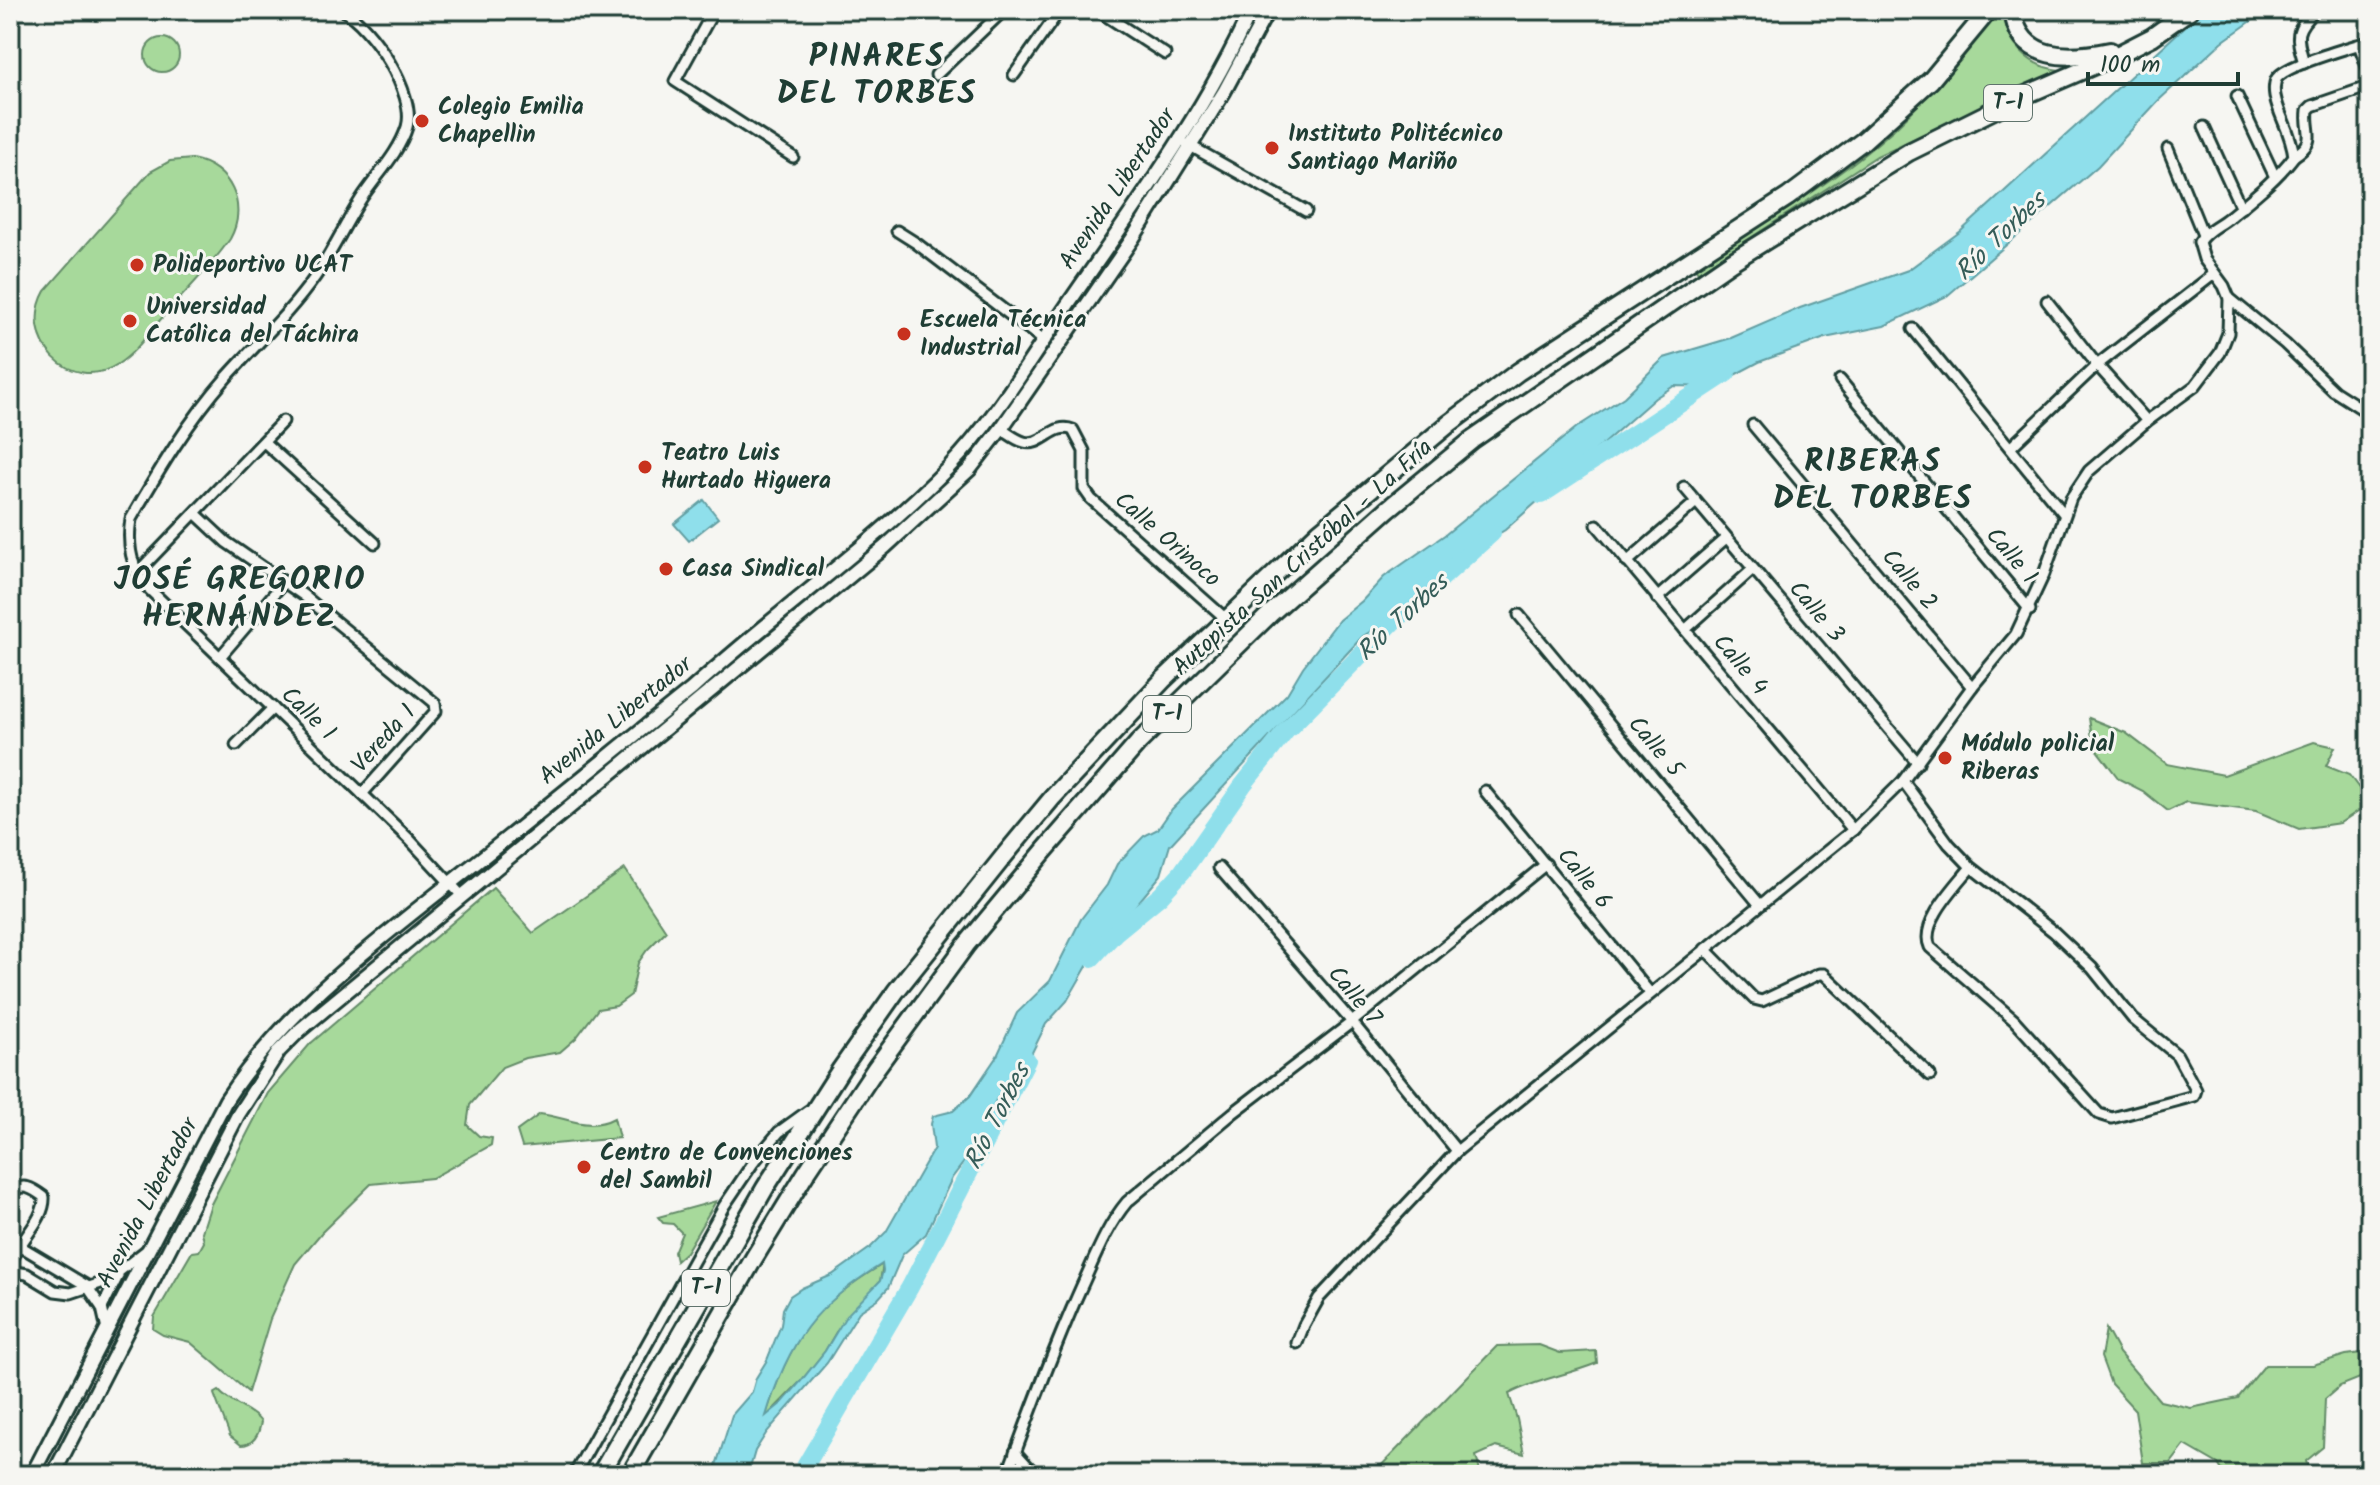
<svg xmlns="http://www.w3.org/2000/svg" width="2380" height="1485" font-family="Kalam,sans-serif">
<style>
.green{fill:#a7d99b;stroke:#638b68;stroke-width:2}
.water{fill:#8fdfeb;stroke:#629ea2;stroke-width:2;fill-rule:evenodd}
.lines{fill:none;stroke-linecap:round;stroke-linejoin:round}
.river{stroke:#8fdfeb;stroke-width:18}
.street-casing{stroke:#1f3d34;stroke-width:15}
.secondary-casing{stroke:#1f3d34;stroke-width:18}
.highway-casing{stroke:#1f3d34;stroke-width:22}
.street{stroke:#f6f6f2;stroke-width:9}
.secondary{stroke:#f6f6f2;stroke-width:12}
.highway{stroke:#f6f6f2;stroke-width:16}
.poi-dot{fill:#c8321e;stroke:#f6f6f2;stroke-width:3}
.labels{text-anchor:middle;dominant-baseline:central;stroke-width:6;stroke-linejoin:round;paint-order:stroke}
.shield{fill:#f6f6f2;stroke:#60746d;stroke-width:2}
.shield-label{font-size:22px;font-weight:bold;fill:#1f3d34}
.poi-label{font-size:24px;font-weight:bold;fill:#1f3d34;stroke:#f6f6f2;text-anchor:start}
.street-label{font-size:24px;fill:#1f3d34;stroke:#f6f6f2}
.water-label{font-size:26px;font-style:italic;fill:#355d59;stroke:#f6f6f2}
.district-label{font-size:32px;font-weight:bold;letter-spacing:2px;fill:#1f3d34;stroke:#f6f6f2}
</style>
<rect width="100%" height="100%" fill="#f6f6f2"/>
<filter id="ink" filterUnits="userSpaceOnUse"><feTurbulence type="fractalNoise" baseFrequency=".0125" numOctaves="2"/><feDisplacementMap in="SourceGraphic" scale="16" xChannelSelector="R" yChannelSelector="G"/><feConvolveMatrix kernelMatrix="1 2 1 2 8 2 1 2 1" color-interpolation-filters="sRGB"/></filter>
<g filter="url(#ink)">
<g class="green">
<path d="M1998 10H2005C2003 42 2030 68 2060 70L1877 156 1698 272 1695 268C1756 227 1822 190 1878 143 1924 104 1962 57 1998 10Z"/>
<circle cx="162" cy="55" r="17"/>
<path d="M192 159C230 166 249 205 230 239 210 268 184 293 161 319 148 334 135 353 118 364 70 395 18 339 45 291L150 172 170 161Z"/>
<path d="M2089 718 2126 733 2167 764 2224 775 2314 742 2335 747 2326 766 2349 775 2370 803 2340 823 2299 829 2256 811 2186 802 2168 811 2143 791 2119 779 2093 745Z"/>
<path d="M625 869 666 931 647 950 638 963 631 995 616 1006 598 1009 576 1038 560 1052 525 1058 502 1067 470 1105 467 1125 479 1136 492 1138 491 1145 432 1178 371 1184 322 1232 295 1264 270 1319 248 1392 190 1342 163 1335 153 1329 154 1317 192 1252 199 1251 204 1242 202 1232 211 1204 268 1093 310 1044 493 888 533 933Z"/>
<path d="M540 1114C567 1117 588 1132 614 1118L619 1138 522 1147 517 1131Z"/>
<path d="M716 1201 686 1252 676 1261 674 1252 682 1233 673 1224 663 1223 658 1217Z"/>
<path d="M883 1264 880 1281 836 1332 825 1351 801 1381 765 1418C790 1339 812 1307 883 1264Z"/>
<path d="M2106 1329 2119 1353 2160 1401 2191 1408 2238 1398 2265 1365H2313L2346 1355 2370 1352V1374L2340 1386 2325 1399 2323 1447 2306 1461 2310 1475H2272L2256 1470 2251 1475H2225L2218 1464 2185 1445 2171 1463H2143L2135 1410 2111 1384 2101 1357Z"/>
<path d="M1539 1345 1560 1353 1596 1351 1597 1363C1568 1375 1537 1379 1509 1394L1517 1419 1524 1454 1496 1447 1476 1456 1481 1475H1372L1497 1346Z"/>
<path d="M219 1391C231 1405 251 1408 261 1422 259 1434 254 1445 241 1445L230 1436 214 1394Z"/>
</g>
<g class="water">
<path d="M2203 10H2267L2222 42 2158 101 2098 166 1947 296 1884 326 1825 338 1759 362 1712 387 1674 386 1655 398 1505 530 1449 563 1405 609 1362 637 1170 845 1161 875 1090 961 1067 1001 1046 1024 1023 1071 996 1100 979 1142 952 1178 926 1234 902 1255 888 1288 878 1299 859 1312 827 1363 767 1432 755 1451 748 1475H713L732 1415 752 1392 756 1378 767 1360 781 1325 783 1309 790 1296 802 1288 832 1275 870 1248 886 1232 934 1148 931 1124 933 1116 953 1111 970 1096 997 1056 1017 1013 1050 981 1081 919 1107 885 1117 864 1144 836 1158 829 1172 809 1287 694 1303 667 1339 620 1362 601 1384 577 1446 534 1577 427 1624 397 1664 358 1731 338 1800 308 1908 270 1961 231ZM882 1264 883 1271 880 1281 846 1316 825 1351 801 1381 783 1402 766 1416C788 1341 815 1305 882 1264Z"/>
<path d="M704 500 718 518 689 541 674 524Z"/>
</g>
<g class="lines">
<g class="river">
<path d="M1541 495 1727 373"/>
<path d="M1092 958 1116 932 1160 896 1182 872 1243 785 1286 731 1394 621 1492 533"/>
<path d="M800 1475 910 1287 1027 1060"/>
</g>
<defs>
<g id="street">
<path d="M83 10 97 14 115 10"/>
<path d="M342 10C371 24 417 95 407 127 399 153 376 176 361 199 345 224 332 253 315 277 289 314 256 344 226 378 189 420 159 470 131 519 127 543 131 568 147 587L410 840 462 896"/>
<path d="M714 10 675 81 793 157"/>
<path d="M1097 10 1165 54"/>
<path d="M2359 45 2370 74"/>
<path d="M2304 63C2296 35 2294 31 2315 10"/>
<path d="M936 75 1004 10"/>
<path d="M1014 75 1060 10"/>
<path d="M2237 96 2275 177"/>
<path d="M2204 127 2241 208"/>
<path d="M1187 144 1306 211"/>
<path d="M2168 149 2203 235"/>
<path d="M2294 156C2319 140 2305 133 2308 110L2312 106 2370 86"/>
<path d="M897 231 916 243 1043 340"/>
<path d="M2229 298 2285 344 2334 391 2370 414"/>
<path d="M2047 301 2097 365 2147 421"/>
<path d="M1913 329 2064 514"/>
<path d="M1840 380 2030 610"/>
<path d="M1753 425 1972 687"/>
<path d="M1001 429C1008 433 1016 440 1024 442 1042 448 1054 421 1073 430L1084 451V489L1091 499 1225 618"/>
<path d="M264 442 375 543"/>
<path d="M2011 447 2097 365 2214 274"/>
<path d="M1684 487 1918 763"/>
<path d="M195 513 226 542 303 595 435 703 436 711 362 794"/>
<path d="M1597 525 1853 830"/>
<path d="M1627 562 1696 502"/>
<path d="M136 574 283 421"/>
<path d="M1657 598 1726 538"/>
<path d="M1519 615 1760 905"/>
<path d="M1685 630 1753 569"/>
<path d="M220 657 284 582"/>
<path d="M236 745 273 708"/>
<path d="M1903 781 1949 844 1971 867 2054 932 2092 968 2133 1019 2177 1055 2196 1090 2194 1096 2112 1118 2099 1114 2014 1020 1930 947C1919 923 1956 886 1971 867"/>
<path d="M1485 791 1650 993"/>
<path d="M1219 868 1352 1022 1457 1151"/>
<path d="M1705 949 1754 999 1762 1001 1819 974H1824L1930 1075"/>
<path d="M10 1193C23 1182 32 1188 44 1197 45 1215 29 1231 20 1246L87 1286 102 1308 107 1330"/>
<path d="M10 1262 20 1246"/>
<path d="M10 1271 27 1274 55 1291 71 1293 107 1281 148 1249"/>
<path d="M102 1308 118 1276"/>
<path d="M1297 1343 1304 1325 1319 1298 1457 1151 1853 830 1903 781 1972 687 2016 634 2044 574 2071 498 2089 471 2147 421 2195 386 2220 353 2228 333 2229 298 2224 286 2204 259 2199 242C2205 231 2218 226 2228 218 2251 199 2276 180 2294 156 2291 131 2279 117 2275 96 2274 91 2274 82 2277 78 2287 64 2352 47 2370 41"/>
<path d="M1015 1452 1036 1475"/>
<path d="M574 1475 724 1206 753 1163 779 1132 808 1111"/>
<path d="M1007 1475C1030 1413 1053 1350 1080 1290 1094 1260 1106 1227 1127 1202L1233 1113 1352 1022 1546 864"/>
</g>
<g id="secondary">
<path d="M32 1475 226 1100C287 1006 382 938 468 869 543 810 617 749 692 689 775 613 868 549 948 468 994 421 1029 361 1066 307 1131 212 1203 116 1251 10"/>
<path d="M53 1475 238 1115 279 1051 300 1030 885 547 970 469 1001 429 1133 238 1224 92 1268 10"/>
</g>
<g id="highway">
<path d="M2013 10C2018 63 2071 59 2110 51"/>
<path d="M600 1475 765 1188 841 1069 896 991 1004 856 1053 797 1163 680 1319 532 1450 423 1518 372 1788 197 1863 141 1931 80 1989 10"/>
<path d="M630 1475 754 1258 806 1173 876 1068 966 945 1045 850 1139 742 1271 613 1388 509 1472 440 1731 262 1909 152 2014 100 2109 59 2152 37 2190 10"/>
</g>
</defs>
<use href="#street" class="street-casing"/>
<use href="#secondary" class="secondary-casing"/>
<use href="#highway" class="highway-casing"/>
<use href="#street" class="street"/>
<use href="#secondary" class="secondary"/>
<use href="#highway" class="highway"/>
</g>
</g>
<g class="poi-dot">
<circle cx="422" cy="121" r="8"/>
<circle cx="1272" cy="148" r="8"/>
<circle cx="137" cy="265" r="8"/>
<circle cx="130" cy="321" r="8"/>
<circle cx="904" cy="334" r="8"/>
<circle cx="645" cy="467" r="8"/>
<circle cx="666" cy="569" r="8"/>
<circle cx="1945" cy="758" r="8"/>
<circle cx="584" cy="1167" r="8"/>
</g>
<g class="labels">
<g class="shield">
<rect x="1984" y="85" width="48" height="36" rx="6"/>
<rect x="1143" y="696" width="48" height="36" rx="6"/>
<rect x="682" y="1270" width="48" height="36" rx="6"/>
</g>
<g class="shield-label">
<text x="2008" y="103">T-1</text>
<text x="1167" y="714">T-1</text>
<text x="706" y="1288">T-1</text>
</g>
<g class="poi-label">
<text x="438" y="107">Colegio Emilia<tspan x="438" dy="28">Chapellin</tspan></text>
<text x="1288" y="134">Instituto Politécnico<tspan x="1288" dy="28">Santiago Mariño</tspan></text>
<text x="153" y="265">Polideportivo UCAT</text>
<text x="146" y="307">Universidad<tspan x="146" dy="28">Católica del Táchira</tspan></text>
<text x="920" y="320">Escuela Técnica<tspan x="920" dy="28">Industrial</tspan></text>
<text x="661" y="453">Teatro Luis<tspan x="661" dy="28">Hurtado Higuera</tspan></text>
<text x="682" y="569">Casa Sindical</text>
<text x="1961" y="744">Módulo policial<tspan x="1961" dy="28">Riberas</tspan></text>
<text x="600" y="1153">Centro de Convenciones<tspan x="600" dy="28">del Sambil</tspan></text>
</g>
<g class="street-label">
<text transform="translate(1118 189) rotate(-56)">Avenida Libertador</text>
<text transform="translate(1167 540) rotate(41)">Calle Orinoco</text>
<text transform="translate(2011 556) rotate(50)">Calle 1</text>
<text transform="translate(1303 558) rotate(-42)">Autopista San Cristóbal - La Fría</text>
<text transform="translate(1909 580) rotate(50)">Calle 2</text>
<text transform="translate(1816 612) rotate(50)">Calle 3</text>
<text transform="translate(1740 665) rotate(50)">Calle 4</text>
<text transform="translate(308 714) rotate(44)">Calle 1</text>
<text transform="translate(616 721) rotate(-39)">Avenida Libertador</text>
<text transform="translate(384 739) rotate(-48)">Vereda 1</text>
<text transform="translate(1655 747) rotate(50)">Calle 5</text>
<text transform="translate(1584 879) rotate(51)">Calle 6</text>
<text transform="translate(1354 996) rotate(50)">Calle 7</text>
<text transform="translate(148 1203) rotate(-62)">Avenida Libertador</text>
</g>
<g class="water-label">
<text transform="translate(2001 237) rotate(-44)">Río Torbes</text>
<text transform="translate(1403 618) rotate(-43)">Río Torbes</text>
<text transform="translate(998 1117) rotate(-63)">Río Torbes</text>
</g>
<g class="district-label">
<text x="877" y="57">PINARES<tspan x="877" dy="37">DEL TORBES</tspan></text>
<text x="1873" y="462">RIBERAS<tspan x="1873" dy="37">DEL TORBES</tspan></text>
<text x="240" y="580">JOSÉ GREGORIO<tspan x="240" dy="37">HERNÁNDEZ</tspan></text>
</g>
</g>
<rect width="2380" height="1485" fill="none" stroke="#f6f6f2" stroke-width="40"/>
<rect x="20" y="20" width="2340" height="1445" fill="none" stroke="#1f3d34" stroke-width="3" filter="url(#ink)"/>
<path d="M2088 72v12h150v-12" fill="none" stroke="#1f3d34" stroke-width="4"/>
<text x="2100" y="72" font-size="24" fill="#1f3d34" stroke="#f6f6f2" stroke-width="6" paint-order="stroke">100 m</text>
</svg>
